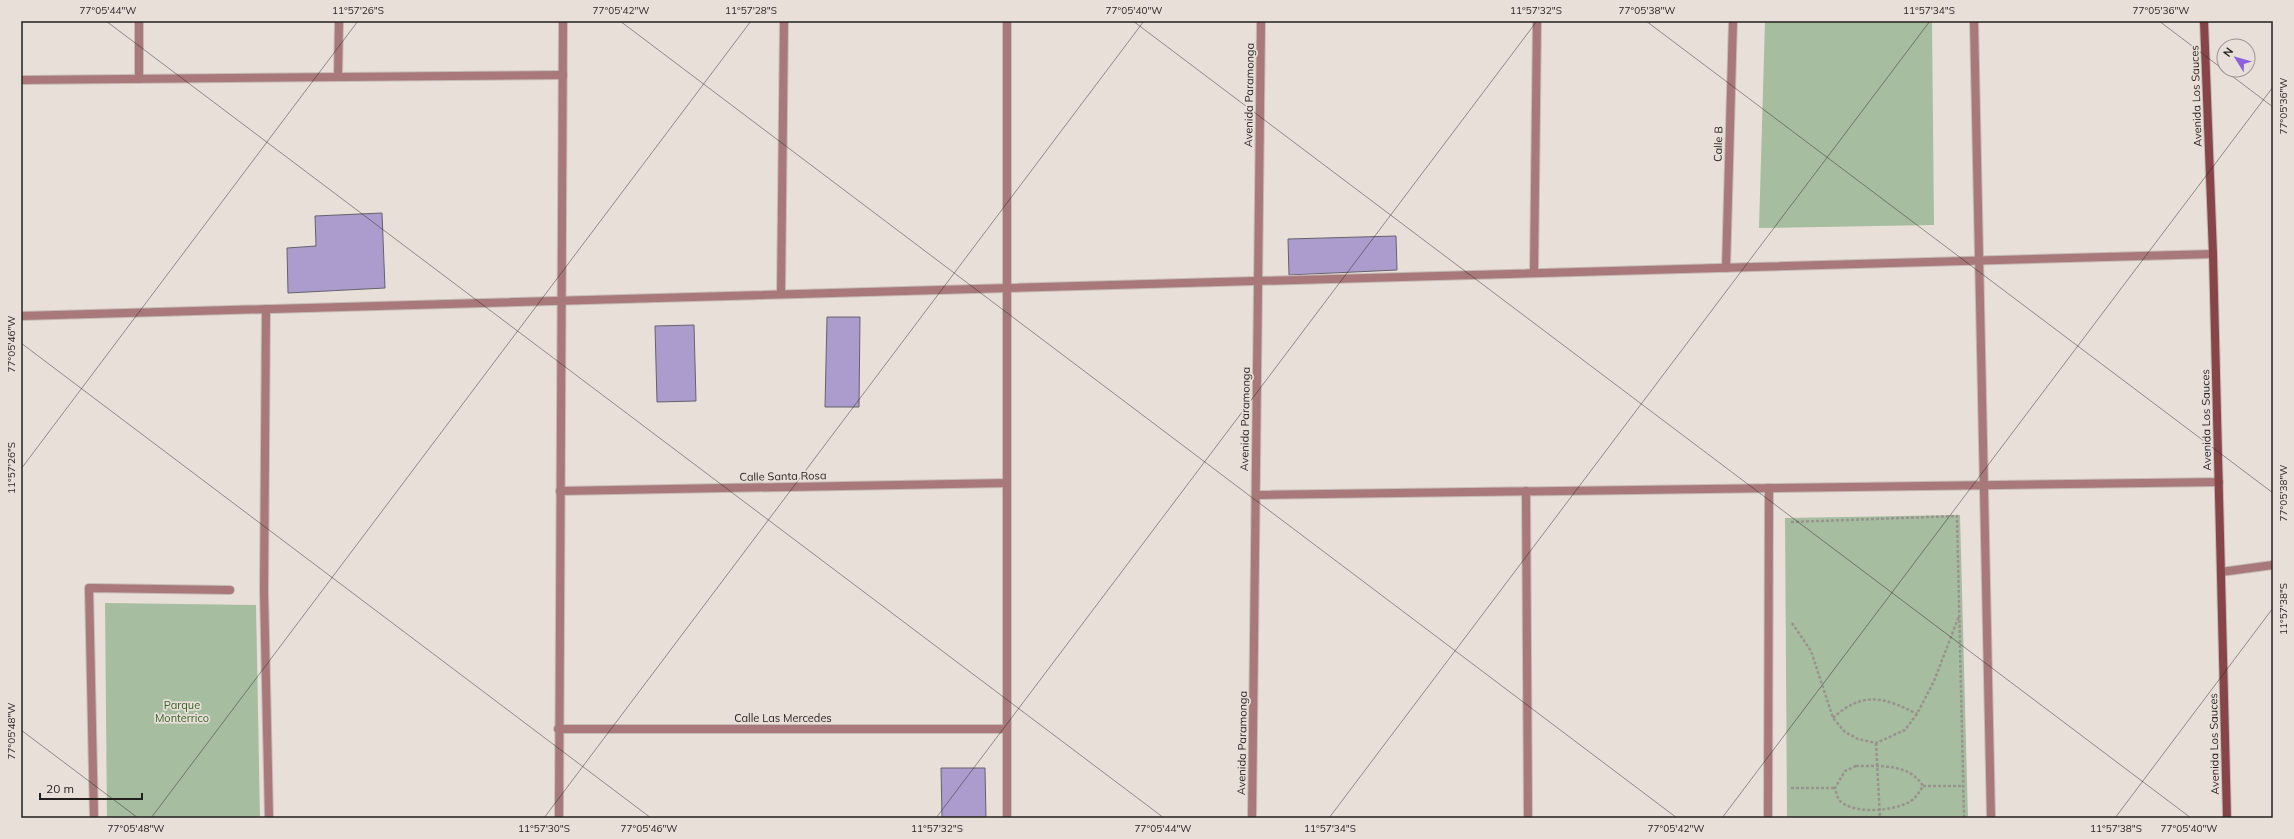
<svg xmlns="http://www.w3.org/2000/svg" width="2294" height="839" font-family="Mulish,sans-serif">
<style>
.green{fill:#a6be9f}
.building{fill:#ac9bcd;stroke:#65626b}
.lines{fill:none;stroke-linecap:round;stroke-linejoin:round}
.street-casing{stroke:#c5bcb7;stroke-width:10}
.secondary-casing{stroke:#c5bcb7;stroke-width:10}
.path{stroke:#9a928e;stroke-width:2.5;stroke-dasharray:3 2;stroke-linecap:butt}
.street{stroke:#a8787a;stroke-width:8}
.secondary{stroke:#874549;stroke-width:8}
.ticks{fill:none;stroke:#231f1d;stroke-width:1;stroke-opacity:0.45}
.labels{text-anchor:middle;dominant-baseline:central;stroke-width:3.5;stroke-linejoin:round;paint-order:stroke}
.street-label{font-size:11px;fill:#231f1d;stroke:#e9dfd9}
.park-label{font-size:11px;fill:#356226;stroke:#e9dfd9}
.neatline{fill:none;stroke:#231f1d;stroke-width:1.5}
.ticks-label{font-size:10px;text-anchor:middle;fill:#231f1d}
</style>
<rect width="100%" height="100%" fill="#e9dfd9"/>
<g class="green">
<path d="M1765 21H1932L1934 225 1759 228Z"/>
<path d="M1960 515 1968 818H1787L1785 518Z"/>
<path d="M105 603 256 605 260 818H107Z"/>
</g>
<g class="building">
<path d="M382 213 385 288 288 293 287 248 316 246 315 216Z"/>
<path d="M1396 236 1397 270 1289 275 1288 239Z"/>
<path d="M827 317H860L859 407H825Z"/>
<path d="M694 325 696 401 657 402 655 326Z"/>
<path d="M941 768H985L986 818H942Z"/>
</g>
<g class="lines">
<defs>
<g id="street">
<path d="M1974 21 1991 818"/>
<path d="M338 77 339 21"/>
<path d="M139 79V21"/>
<path d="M21 80 563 75"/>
<path d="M1726 268 1733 21"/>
<path d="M1534 273 1537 21"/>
<path d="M781 294 784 21"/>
<path d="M266 309 264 591 269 818"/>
<path d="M21 316 2213 254"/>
<path d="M560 491 1007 483"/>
<path d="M1526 491 1528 818"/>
<path d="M1256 495 2219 482"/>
<path d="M2221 572 2273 565"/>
<path d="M558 729H1007"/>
<path d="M94 818 89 588 230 590"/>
<path d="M559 818 563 21"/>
<path d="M1007 818V21"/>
<path d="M1252 818 1261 21"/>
<path d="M1768 818 1769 488"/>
</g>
<path id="secondary" d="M2204 21 2213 254 2227 818"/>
</defs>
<use href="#street" class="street-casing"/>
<use href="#secondary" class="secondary-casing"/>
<g class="path">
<path d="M1791 522 1957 516 1964 818"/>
<path d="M1792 623 1811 651 1833 718 1845 732 1858 739 1876 743 1905 730 1917 714 1934 681 1959 616"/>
<path d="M1833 718C1862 691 1885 697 1917 714"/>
<path d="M1876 743 1880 818"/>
<path d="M1856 766C1879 766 1909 763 1923 786 1918 794 1914 801 1905 804 1889 811 1859 813 1844 804 1837 800 1837 794 1835 788L1845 771Z"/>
<path d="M1923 786H1963"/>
<path d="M1791 788H1835"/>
</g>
<use href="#street" class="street"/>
<use href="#secondary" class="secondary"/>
</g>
<path class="ticks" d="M106 21 1164 818M620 21 1677 818M1133 21 2191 818M1646 21 2273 493M2159 21 2224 70M2224 70 2273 107M21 343 651 818M21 469 358 21M21 730 138 818M151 818 751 21M544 818 1144 21M936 818 1537 21M1329 818 1930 21M1722 818 2273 87M2115 818 2273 608"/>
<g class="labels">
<g class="street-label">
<text transform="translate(1249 95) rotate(-89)">Avenida Paramonga</text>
<text transform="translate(2196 96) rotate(-92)">Avenida Los Sauces</text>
<text transform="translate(1718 144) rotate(-88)">Calle B</text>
<text transform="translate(1245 419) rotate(-89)">Avenida Paramonga</text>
<text transform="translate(2206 420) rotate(-91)">Avenida Los Sauces</text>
<text transform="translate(783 476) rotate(-1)">Calle Santa Rosa</text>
<text x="783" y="718">Calle Las Mercedes</text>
<text transform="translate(1242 743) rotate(-89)">Avenida Paramonga</text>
<text transform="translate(2214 744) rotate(-91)">Avenida Los Sauces</text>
</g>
<g class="park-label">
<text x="182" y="705">Parque<tspan x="182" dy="13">Monterrico</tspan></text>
</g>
</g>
<rect width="2294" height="839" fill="none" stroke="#e9dfd9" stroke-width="44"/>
<g transform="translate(2236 58) rotate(307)"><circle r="19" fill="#e9dfd9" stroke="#9a928e"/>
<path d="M0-3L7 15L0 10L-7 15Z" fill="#8d61dc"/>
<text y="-6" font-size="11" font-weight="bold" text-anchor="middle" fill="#231f1d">N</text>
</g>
<path d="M40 793v6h102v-6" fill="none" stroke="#231f1d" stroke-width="2"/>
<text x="46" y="793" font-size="12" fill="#231f1d" stroke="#e9dfd9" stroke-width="3" paint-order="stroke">20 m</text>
<rect x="22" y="22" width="2250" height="795" class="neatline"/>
<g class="ticks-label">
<text x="108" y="14">77°05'44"W</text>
<text x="358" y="14">11°57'26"S</text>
<text x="621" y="14">77°05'42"W</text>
<text x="751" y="14">11°57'28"S</text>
<text x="1134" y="14">77°05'40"W</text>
<text x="1536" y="14">11°57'32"S</text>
<text x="1647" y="14">77°05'38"W</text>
<text x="1929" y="14">11°57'34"S</text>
<text x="2161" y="14">77°05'36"W</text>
<text transform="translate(2283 106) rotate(-90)" y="4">77°05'36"W</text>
<text transform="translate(11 344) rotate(-90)" y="4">77°05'46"W</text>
<text transform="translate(11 468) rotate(-90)" y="4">11°57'26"S</text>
<text transform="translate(2283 493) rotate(-90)" y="4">77°05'38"W</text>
<text transform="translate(2283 609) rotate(-90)" y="4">11°57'38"S</text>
<text transform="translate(11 731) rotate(-90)" y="4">77°05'48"W</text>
<text x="136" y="832">77°05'48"W</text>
<text x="544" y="832">11°57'30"S</text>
<text x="649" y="832">77°05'46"W</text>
<text x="937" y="832">11°57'32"S</text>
<text x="1163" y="832">77°05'44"W</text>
<text x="1330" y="832">11°57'34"S</text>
<text x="1676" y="832">77°05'42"W</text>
<text x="2116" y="832">11°57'38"S</text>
<text x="2189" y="832">77°05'40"W</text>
</g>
</svg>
